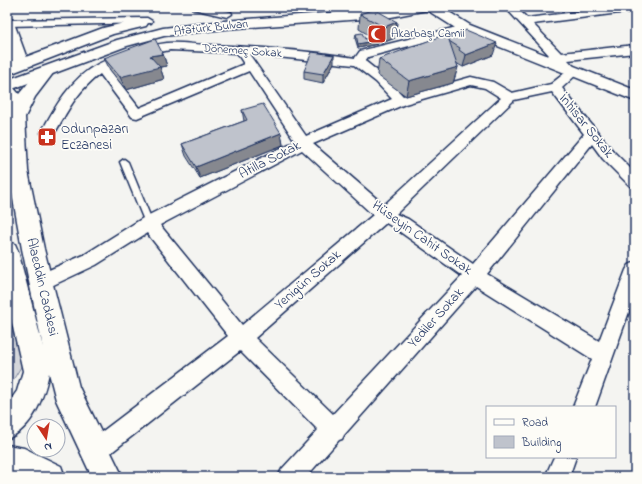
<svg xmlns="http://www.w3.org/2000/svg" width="642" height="484" font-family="'Indie Flower',sans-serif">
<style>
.green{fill:#d4d6db;stroke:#78829c}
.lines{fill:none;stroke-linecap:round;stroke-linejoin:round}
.lane-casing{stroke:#1b2f5e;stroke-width:3}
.street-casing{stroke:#1b2f5e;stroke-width:3}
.secondary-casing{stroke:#1b2f5e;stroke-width:3}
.primary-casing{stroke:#1b2f5e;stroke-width:3}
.lane{fill:#fdfcf7;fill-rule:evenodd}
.street{fill:#fdfcf7;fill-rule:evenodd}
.secondary{fill:#fdfcf7;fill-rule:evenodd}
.primary{fill:#fdfcf7;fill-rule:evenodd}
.wall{fill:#a4a8af;stroke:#1b2f5e}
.shaded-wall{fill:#86888f;stroke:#1b2f5e}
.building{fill:#bfc3cc;stroke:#1b2f5e}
.labels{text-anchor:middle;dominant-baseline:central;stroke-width:3.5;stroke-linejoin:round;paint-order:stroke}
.far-street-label{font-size:12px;fill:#1b2f5e;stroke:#fdfcf7}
.far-poi-label{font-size:12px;fill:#1b2f5e;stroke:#fdfcf7;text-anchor:start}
.street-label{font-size:14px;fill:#1b2f5e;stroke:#fdfcf7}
.poi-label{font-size:14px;fill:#1b2f5e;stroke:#fdfcf7;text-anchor:start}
</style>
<rect width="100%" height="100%" fill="#f4f4f1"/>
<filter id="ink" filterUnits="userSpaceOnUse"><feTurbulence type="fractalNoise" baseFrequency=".025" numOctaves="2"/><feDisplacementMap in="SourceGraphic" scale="8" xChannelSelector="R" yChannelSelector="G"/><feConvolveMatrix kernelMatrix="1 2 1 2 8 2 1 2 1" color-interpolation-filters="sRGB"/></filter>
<g filter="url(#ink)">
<path class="green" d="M7 279 24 362 7 390Z"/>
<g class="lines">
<defs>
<path id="lane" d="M124 159 128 162 153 223 152 225 149 226 145 223 120 162Z"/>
<g id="street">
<path d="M192 7H211L231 12 232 14 227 17 193 9Z"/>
<path d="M505 7H516L527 18 618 7H635V11L533 24 561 53 635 45V53L568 60 579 72 562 88 613 151 635 173V188L630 186 603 159 592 144 487 274 599 341 626 270 629 265 635 262V295L595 407H573L592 359 476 286 344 435 342 439 339 440 306 477H278L282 469 318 430 240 351 103 459 95 462 87 459 84 451 87 443 228 336 147 233 96 265 47 288 41 290 35 288 32 282 35 276 84 255 143 218 295 141 249 71 137 118 132 117 100 74C75 93 68 111 53 136H43L41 133C54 108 72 77 98 64 120 53 143 46 167 43 181 42 196 45 210 45 258 47 307 50 355 58L360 51 465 25 471 28 469 30 368 57 365 61 385 77 403 96 471 77 493 82 512 93 551 84 566 72 556 61H546L544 58 549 55ZM170 50 237 53 244 64 139 108 109 69 131 58ZM249 54 354 65 376 82 392 99 306 136ZM471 85 485 88 501 98 384 205 313 144 405 104ZM552 92 584 134 473 264 408 219 396 214 514 100ZM302 150 373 215 242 325 160 225ZM386 223 396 229 462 276 333 414 255 338Z"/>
<path d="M147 18 152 21 151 23 7 26V20Z"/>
<path d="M554 457H576L569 477H545Z"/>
</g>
<g id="secondary">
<path d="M7 19 12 20 14 23 29 64 27 67H15C6 53 7 35 7 19Z"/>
<path d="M46 67 52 69 54 72 35 97 25 117 28 171 44 249 79 387 123 477H92L56 400 49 373C43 400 33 428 7 439V405L17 391 23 371 7 301V242L15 244 18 251 43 347 22 249 8 171 7 86 13 87 19 94 40 69Z"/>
<path d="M7 445 24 448 61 466 65 477H19L7 475Z"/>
</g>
<g id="primary">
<path d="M401 7H441L470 25 635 90V101L460 31 427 10 391 17 224 29 164 36 127 46 7 91V80L117 40 163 28 224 21Z"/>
<path d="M141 19 146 20 148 23 146 26 113 34 7 75V64L103 28Z"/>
</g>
</defs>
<use href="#lane" class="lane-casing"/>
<use href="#street" class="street-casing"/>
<use href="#secondary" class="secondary-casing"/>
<use href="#primary" class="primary-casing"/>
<use href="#lane" class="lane"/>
<use href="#street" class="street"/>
<use href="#secondary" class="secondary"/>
<use href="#primary" class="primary"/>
</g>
<g class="wall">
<path d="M228 7H261L228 9Z"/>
<path d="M360 14 397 22 395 38 382 43 378 41V44L358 48 355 38 356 34 365 39 372 37 359 29Z"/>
<path d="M448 37 493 55 463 67 456 63 458 67 453 83 406 96 377 75 379 59Z"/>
<path d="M163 54 167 66 160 67 164 79 126 90 110 70 104 58Z"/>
<path d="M334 63 323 83 304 79V71Z"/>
<path d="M242 110 281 133 283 145 200 178 186 156 182 144 244 121Z"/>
</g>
<g class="shaded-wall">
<path d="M397 22 395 38 382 43 384 27Z"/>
<path d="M379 40 378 44 358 48V44Z"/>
<path d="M497 43 493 55 463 67 466 55Z"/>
<path d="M163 54 167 66 160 67 164 79 126 90 120 77 150 56Z"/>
<path d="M334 55V63L323 83V74Z"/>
<path d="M458 67 453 83 406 96 409 81Z"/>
<path d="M281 133 283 145 200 178 196 167Z"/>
</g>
<g class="building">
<path d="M374 9 397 22 384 27 360 14Z"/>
<path d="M466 30 497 43 466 55 459 50 460 48 449 41 448 37 449 36 453 37Z"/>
<path d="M362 33 365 39 374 37 379 40 358 44 356 34Z"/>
<path d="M444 35 448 37 458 67 409 81 379 59Z"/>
<path d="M155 39 163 54 150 56 160 67 120 77 104 58Z"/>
<path d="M312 52 334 55 323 74 304 71Z"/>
<path d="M263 104 281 133 196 167 182 144 247 120 242 110Z"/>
</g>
</g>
<defs>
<symbol id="mosque-square" viewBox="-11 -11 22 22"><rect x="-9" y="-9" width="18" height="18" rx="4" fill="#c8321e" stroke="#fdfcf7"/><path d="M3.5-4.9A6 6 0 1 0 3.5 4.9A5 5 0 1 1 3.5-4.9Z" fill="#fff"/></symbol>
<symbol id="pharmacy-square" viewBox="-11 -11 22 22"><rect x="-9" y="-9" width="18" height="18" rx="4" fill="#c8321e" stroke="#fdfcf7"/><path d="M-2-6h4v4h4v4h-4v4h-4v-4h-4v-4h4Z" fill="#fff"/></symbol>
</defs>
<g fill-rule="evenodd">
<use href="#mosque-square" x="366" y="23" width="22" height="22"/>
<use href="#pharmacy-square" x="36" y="126" width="22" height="22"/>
</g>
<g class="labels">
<g class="far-street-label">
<text transform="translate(211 28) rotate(-6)">Atatürk Bulvarı</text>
<text transform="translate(242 51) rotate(4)">Dönemeç Sokak</text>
</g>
<g class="far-poi-label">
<text x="391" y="34">Akarbaşı Camii</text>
</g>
<g class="street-label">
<text transform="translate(586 126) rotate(51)">İnhisar Sokak</text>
<text transform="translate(270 160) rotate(-27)">Atilla Sokak</text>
<text transform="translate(422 238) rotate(35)">Hüseyin Cahit Sokak</text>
<text transform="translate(308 280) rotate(-41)">Yenigün Sokak</text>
<text transform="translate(42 287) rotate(77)">Alaeddin Caddesi</text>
<text transform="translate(436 318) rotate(-48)">Yediler Sokak</text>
</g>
<g class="poi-label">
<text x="61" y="129">Odunpazarı<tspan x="61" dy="16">Eczanesi</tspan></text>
</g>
</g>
<rect width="642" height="484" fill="none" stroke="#fdfcf7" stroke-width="24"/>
<rect x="12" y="12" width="618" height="460" fill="none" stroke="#1b2f5e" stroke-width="1.5" filter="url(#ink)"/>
<rect x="486" y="406" width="130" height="52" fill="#fdfcf7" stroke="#a3aaba"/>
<rect x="494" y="419" width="20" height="6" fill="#fdfcf7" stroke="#a3aaba"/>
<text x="522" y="426" font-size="12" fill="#1b2f5e">Road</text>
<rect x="494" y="436" width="20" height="12" fill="#bfc3cc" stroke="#a3aaba"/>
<text x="522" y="446" font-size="12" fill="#1b2f5e">Building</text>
<g transform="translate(46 438) rotate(168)"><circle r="19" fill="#fdfcf7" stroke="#a3aaba"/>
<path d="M0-3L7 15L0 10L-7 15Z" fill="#c8321e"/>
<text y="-6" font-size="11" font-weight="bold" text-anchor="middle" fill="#1b2f5e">N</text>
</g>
</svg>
